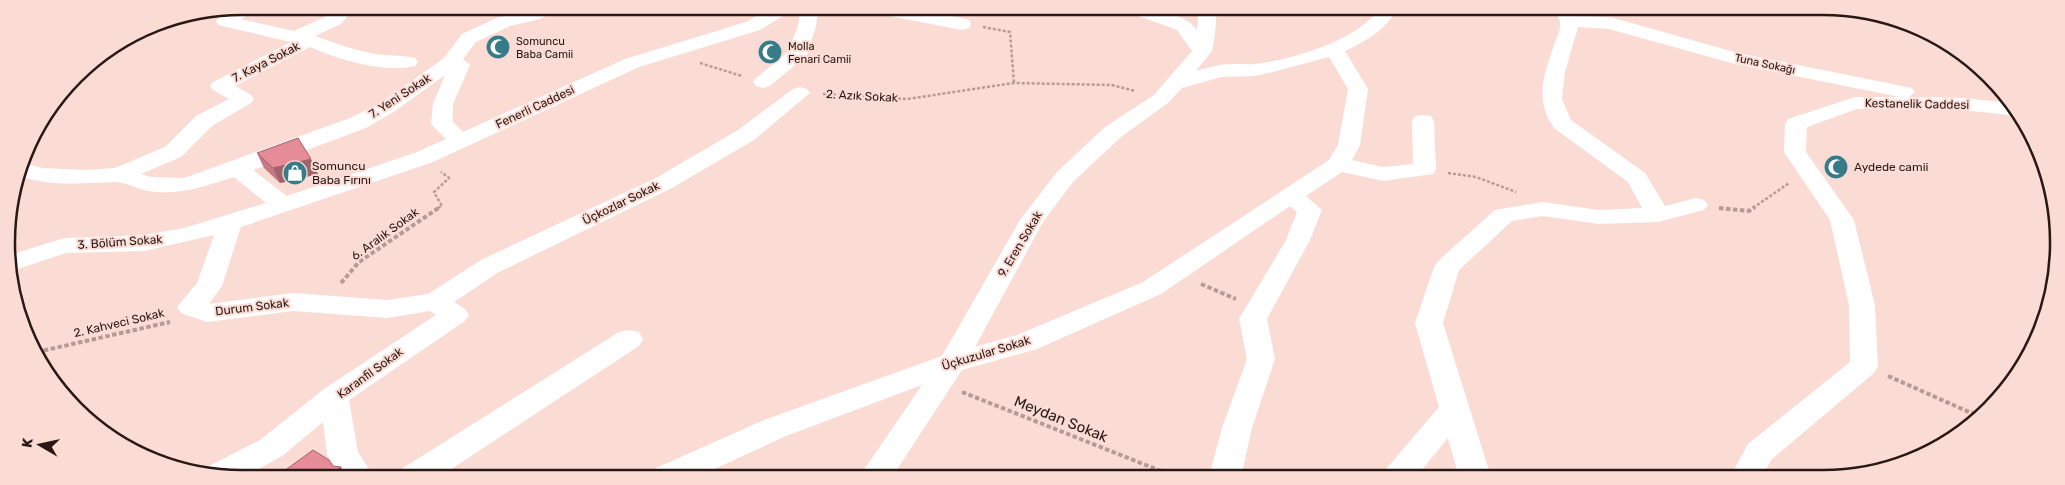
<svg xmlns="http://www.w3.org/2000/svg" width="2065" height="485" font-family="Rubik,sans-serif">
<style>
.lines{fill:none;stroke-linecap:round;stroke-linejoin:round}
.path-far1{stroke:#b59b95;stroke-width:2.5;stroke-dasharray:3 2;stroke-linecap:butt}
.path{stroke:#b59b95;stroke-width:4;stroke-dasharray:4.5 2.5;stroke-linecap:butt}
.street{fill:#fff;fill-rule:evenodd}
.wall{fill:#c67883}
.shaded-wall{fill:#a1626a}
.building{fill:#e68c98;stroke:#a1626a}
.labels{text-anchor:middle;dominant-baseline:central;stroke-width:4;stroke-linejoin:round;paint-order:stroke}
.far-poi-label{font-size:11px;fill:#291814;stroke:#fbdcd5;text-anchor:start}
.far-street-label{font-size:11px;fill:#291814;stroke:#fbdcd5}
.street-label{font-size:12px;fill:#291814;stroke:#fbdcd5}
.poi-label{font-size:12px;fill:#291814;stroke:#fbdcd5;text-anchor:start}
.near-street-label{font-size:15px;fill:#291814;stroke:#fbdcd5}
.rim{fill:none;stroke:#291814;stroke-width:2.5}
</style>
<rect width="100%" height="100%" fill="#fbdcd5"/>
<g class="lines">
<g class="path-far1">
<path d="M983 27 1010 32 1014 83"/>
<path d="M700 63 742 76"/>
<path d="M823 94 907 99 1014 83 1112 85 1135 91"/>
<path d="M1448 173 1476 177 1516 192"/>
<path d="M438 208 442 206 434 192 449 178 441 172"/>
<path d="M1719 208H1723"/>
<path d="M1753 208 1789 183"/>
</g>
<g class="path">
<path d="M1719 208 1749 211 1755 207"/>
<path d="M341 283 359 262 440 207"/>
<path d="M1201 284 1236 299"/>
<path d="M37 352 170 322"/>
<path d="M1888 376 1969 412 1982 415"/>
<path d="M962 392 1176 477"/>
</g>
<g class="street">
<path d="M242 6H259L241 19 294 31 327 16 337 6H356L341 24 315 36C335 43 354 50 375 54 389 56 402 55 415 58L418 62 415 66C385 74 337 59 310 47L235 86 251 95 254 99 251 103 212 126 181 157 141 174 151 177 184 178 350 118 381 103 444 58 462 34 497 18 537 7H560L557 11 540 19 510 26 476 42 463 59 470 65 453 104V122L463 132 625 59 746 22 772 7H794L791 11 760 30 639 67 433 162 241 227 222 286 209 304 293 293 387 300 428 294 481 260 656 178 738 130 793 89 800 87 807 89 810 93 754 140 672 188 499 272 454 302 465 309 469 315 465 321 349 400 358 452 374 477H341L327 454 323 422 282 456 244 477H211L202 474 205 468 260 440 324 389 436 315 430 311 387 318 293 311 207 322 181 313 177 307 197 283 214 235 144 251 66 253 12 271 10 255 64 238 144 235 184 228 266 203 234 177C205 186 179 196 148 191 137 189 126 182 115 182 83 183 51 187 20 176L24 163 42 168 85 170 115 168 165 147 196 116 229 99 213 90 210 86 213 82 291 42 218 25 216 21C222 13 233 8 242 6ZM445 75 433 104 431 124 446 139 417 152 287 196 253 170 366 128 395 111Z"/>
<path d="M801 7H819L816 26 807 55 770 86 763 88 756 86 753 82 756 78 788 52 798 26Z"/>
<path d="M860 7H900L962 18 969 20 971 24 969 28 962 30 869 12 863 11Z"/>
<path d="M1122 7C1145 7 1182 10 1197 30L1199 7H1217L1215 34 1212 51 1196 71C1207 68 1219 64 1230 64 1238 63 1245 65 1253 64 1292 60 1357 41 1380 8H1398C1386 29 1367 41 1345 51L1368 89 1360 145 1352 160 1383 167 1413 164 1412 121 1415 116 1423 115 1431 116 1434 121 1436 169 1433 174 1383 181 1342 172 1306 196 1322 210 1310 240 1267 319 1275 359 1252 428 1241 477H1209L1222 428 1247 359 1239 319 1286 240 1297 212 1290 206 1161 294 1037 349 962 370 892 477H859L922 385 786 436 697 477H651L656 468 764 420 942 356 1020 220 1057 172 1105 127 1154 95 1192 51 1177 30 1125 11ZM1329 57 1348 89 1338 145 1329 160 1143 282 1017 335 975 347 1043 222 1073 182 1121 137 1168 103 1182 88 1221 77 1254 76 1269 73Z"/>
<path d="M1553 8H1571L1575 16 1610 17 1738 53 1912 88 1915 92 1909 97 1963 98 2012 103 2018 116 1963 110 1857 109 1807 127 1806 152 1854 220 1875 305 1878 366 1874 373 1771 460 1762 477H1730L1748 444 1850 362 1849 305 1830 220 1784 152 1785 124 1788 119 1855 97H1900L1735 64 1609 29 1578 27 1565 72 1562 99 1571 120 1645 173 1665 206 1696 198 1704 200 1708 205 1704 210 1658 222 1599 224 1542 216 1512 221 1459 270 1443 323 1491 477H1459L1448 438 1416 477H1382L1387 468 1439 407 1415 323 1434 267 1438 261 1495 210 1542 202 1599 210 1642 208 1628 182 1554 128C1534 99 1544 75 1554 45 1557 38 1561 30 1560 22 1559 17 1555 12 1553 8Z"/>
<path d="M629 330 639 332 643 339 639 346 439 477H398L403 468 619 332Z"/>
</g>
</g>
<path class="wall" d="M257 153 318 174 280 183 264 168Z"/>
<g class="shaded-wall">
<path d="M311 159 318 174 280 183 273 168Z"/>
<path d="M341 467 346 477H327Z"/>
</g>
<g class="building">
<path d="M298 138 311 159 273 168 257 153Z"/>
<path d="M313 450 329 460 333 466 341 467 327 477H276Z"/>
</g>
<defs>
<symbol id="mosque-disc" viewBox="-11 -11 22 22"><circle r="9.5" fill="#367b88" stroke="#fbdcd5"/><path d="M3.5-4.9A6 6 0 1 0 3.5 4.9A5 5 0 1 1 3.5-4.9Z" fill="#fff"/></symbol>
<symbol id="shop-disc" viewBox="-11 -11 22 22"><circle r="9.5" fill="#367b88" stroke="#fbdcd5"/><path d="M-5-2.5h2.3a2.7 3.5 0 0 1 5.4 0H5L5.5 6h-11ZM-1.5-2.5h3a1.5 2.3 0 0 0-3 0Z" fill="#fff"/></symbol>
</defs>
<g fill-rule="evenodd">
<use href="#mosque-disc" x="484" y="33" width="28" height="28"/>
<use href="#mosque-disc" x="756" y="38" width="28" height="28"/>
<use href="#mosque-disc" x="1822" y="153" width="28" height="28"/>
<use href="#shop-disc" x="281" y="159" width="28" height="28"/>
</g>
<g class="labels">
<g class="far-poi-label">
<text x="516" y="41">Somuncu<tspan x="516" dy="13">Baba Camii</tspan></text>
<text x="788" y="46">Molla<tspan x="788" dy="13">Fenari Camii</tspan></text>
</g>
<g class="far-street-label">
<text transform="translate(1765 64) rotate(12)">Tuna Sokağı</text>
</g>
<g class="street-label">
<text transform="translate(266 62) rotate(-27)">7. Kaya Sokak</text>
<text transform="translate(400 96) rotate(-33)">7. Yeni Sokak</text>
<text transform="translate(862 96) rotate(3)">2. Azık Sokak</text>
<text transform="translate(1917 104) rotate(1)">Kestanelik Caddesi</text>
<text transform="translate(535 107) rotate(-25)">Fenerli Caddesi</text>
<text transform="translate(621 203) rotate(-26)">Üçkozlar Sokak</text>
<text transform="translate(385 234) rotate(-36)">6. Aralık Sokak</text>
<text transform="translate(120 242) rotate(-4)">3. Bölüm Sokak</text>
<text transform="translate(1020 244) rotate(-59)">9. Eren Sokak</text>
<text transform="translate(252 307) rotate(-7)">Durum Sokak</text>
<text transform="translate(119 323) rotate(-13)">2. Kahveci Sokak</text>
<text transform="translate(986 353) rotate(-17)">Üçkuzular Sokak</text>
<text transform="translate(370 373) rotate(-36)">Karanfil Sokak</text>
</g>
<g class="poi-label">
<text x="312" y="166">Somuncu<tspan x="312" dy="14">Baba Fırını</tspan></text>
<text x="1854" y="167">Aydede camii</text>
</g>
<g class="near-street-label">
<text transform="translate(1061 419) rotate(22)">Meydan Sokak</text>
</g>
</g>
<path d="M0 0H2065V485H0ZM242 15H1823A227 227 0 0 1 2050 242V243A227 227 0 0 1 1823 470H242A227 227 0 0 1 15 243V242A227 227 0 0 1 242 15Z" fill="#fbdcd5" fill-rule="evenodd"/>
<path class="rim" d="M242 15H1823A227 227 0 0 1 2050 242V243A227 227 0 0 1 1823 470H242A227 227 0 0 1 15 243V242A227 227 0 0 1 242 15Z"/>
<g transform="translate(40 445) rotate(279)" stroke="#fbdcd5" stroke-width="4" paint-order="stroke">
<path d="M0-4L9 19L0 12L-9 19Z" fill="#291814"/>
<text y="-8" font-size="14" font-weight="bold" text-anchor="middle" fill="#291814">K</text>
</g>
</svg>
